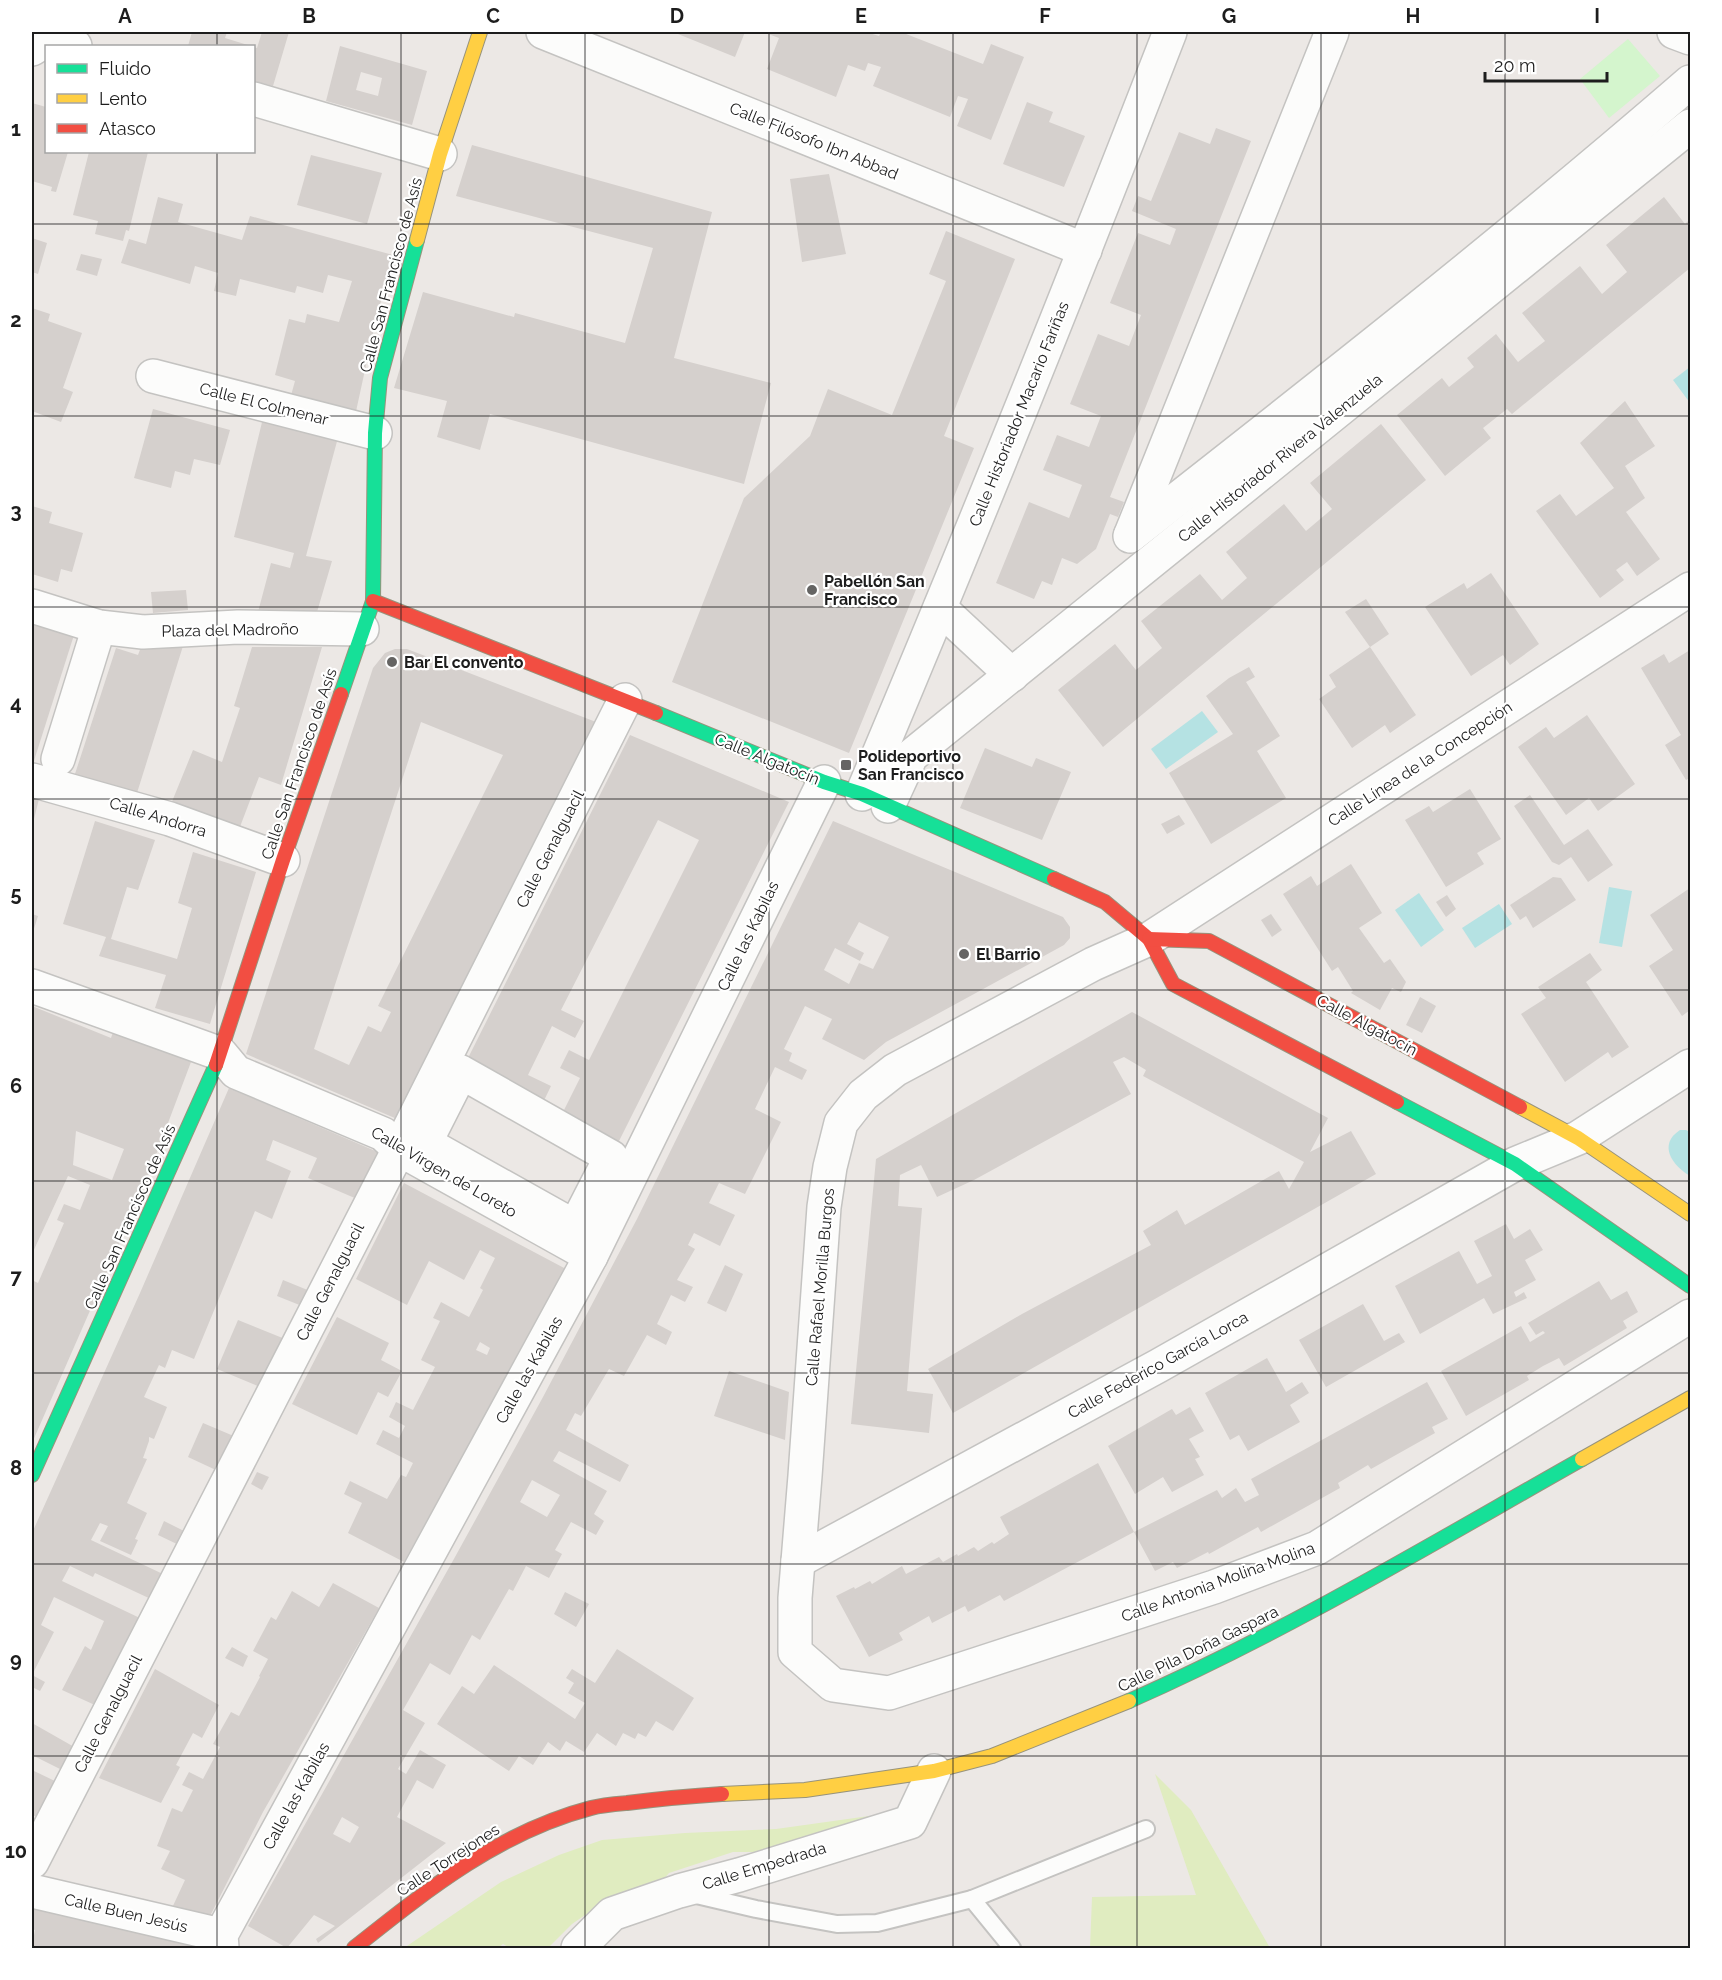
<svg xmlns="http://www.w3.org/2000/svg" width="1722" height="1980" font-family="Raleway,sans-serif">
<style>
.grass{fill:#e0ecc0}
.park{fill:#d4f5cd}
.water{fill:#b5e2e3}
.building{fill:#d5d0cd;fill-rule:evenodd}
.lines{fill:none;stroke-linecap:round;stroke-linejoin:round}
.lane-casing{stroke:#c4c3c1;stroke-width:20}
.street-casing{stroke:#c4c3c1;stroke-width:36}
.fast-casing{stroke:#97937c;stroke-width:16}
.slow-casing{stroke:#97937c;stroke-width:16}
.jam-casing{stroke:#97937c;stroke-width:16}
.lane{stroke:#fcfcfb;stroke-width:16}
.street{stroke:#fcfcfb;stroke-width:33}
.fast{stroke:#16e098;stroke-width:14}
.slow{stroke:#ffcf43;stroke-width:14}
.jam{stroke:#f24e42;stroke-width:14}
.grid{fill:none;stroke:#1d1d1d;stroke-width:1.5;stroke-opacity:0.55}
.poi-dot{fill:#656463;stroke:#fff;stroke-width:2}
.labels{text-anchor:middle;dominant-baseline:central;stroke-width:4.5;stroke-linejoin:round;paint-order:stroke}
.street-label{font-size:16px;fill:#1d1d1d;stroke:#fff}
.poi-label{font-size:16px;font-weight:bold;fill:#1d1d1d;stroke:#fff;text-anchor:start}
.neatline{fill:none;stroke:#1d1d1d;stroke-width:2}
.grid-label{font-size:20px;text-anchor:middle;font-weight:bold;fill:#1d1d1d}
</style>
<rect width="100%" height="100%" fill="#ece8e5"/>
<g class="grass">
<path d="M1155 1774 1191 1810 1270 1948H1090L1092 1897 1196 1895Z"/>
<path d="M869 1816V1822L760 1852H733L669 1873 658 1886 623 1896 591 1911 572 1924 548 1948H510L503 1944 498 1948H404L501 1882 559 1855 602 1840 685 1833 776 1829Z"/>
</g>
<path class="park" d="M1628 39 1660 76 1609 118 1580 79Z"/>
<g class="water">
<path d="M1690 367V403L1673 380Z"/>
<path d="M1202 711 1218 732 1166 769 1151 749Z"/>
<path d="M1609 887 1632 891 1622 947 1599 943Z"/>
<path d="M1419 893 1444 930 1421 947 1395 910Z"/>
<path d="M1499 904 1512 924 1475 948 1462 928Z"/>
<path d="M1680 1130H1686L1690 1132V1176C1673 1166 1657 1145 1680 1130Z"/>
</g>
<g class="building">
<path d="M192 32H227L225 38 251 46H188Z"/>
<path d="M262 32H289L273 86 254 81V47L257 48Z"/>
<path d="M673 32H745L735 57Z"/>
<path d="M763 32H866L879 36 881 32H901L983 64 991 44 1024 57 991 140 957 126 968 99 958 96 950 117 873 86 881 67 868 63 865 71 848 65 836 97 767 69 779 38Z"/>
<path d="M340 46 427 71 412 125 326 101ZM361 72 382 78 378 96 356 90Z"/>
<path d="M1027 102 1053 112 1049 122 1085 136 1064 187 1003 164Z"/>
<path d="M32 103 46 107V152H68L56 192 51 191 52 187 32 181Z"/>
<path d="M1216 128 1251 141 1110 497 1124 502 1118 517 1110 514 1096 549 1077 564 1062 558 1052 585 1042 581 1034 599 996 583 1029 502 1069 518 1082 485 1043 470 1057 435 1089 447 1101 416 1070 404 1098 334 1129 346 1141 315 1110 303 1138 233 1170 245 1176 229 1132 211 1138 196 1151 201 1179 132 1210 144Z"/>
<path d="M472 145 712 212 674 358 771 383 744 484 490 414 480 450 437 437 447 401 394 388 423 292 514 317 515 313 625 343 653 248 456 196Z"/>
<path d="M89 152H148L129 231 126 230 123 241 95 234 98 221 73 215Z"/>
<path d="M311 155 382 173 367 224 297 205Z"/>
<path d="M829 174 846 254 802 262 790 179Z"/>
<path d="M158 197 183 204 178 222 242 240 250 216 393 255 375 324 355 416 290 399 295 381 275 375 289 319 305 323 307 314 339 322 352 281 328 275 323 293 297 286 295 293 240 279 236 296 214 291 218 273 195 266 190 284 121 263 129 239 146 244Z"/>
<path d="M1664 197 1685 224 1690 219V268L1512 414 1507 409 1483 428 1491 438 1445 476 1397 415 1442 378 1449 387 1474 367 1467 358 1496 334 1518 362 1545 341 1522 313 1580 266 1602 294 1627 272 1606 245Z"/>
<path d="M946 231 1015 259 944 436 974 448 849 753 672 682 744 498 810 436 828 389 892 415 946 281 929 274Z"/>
<path d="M32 238 47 243 38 274 32 272Z"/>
<path d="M81 254 102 259 97 276 76 270Z"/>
<path d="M32 308 50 314 48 321 82 333 63 388 73 392 61 422 32 411Z"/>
<path d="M1625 401 1655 446 1625 466 1645 498 1626 512 1660 559 1637 576 1627 562 1616 570 1624 580 1600 598 1536 511 1560 494 1576 516 1614 488 1580 443Z"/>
<path d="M153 409 230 430 220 465 194 459 190 475 175 471 171 488 134 478Z"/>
<path d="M264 414 339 434 306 556 332 561 317 612H258L271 563 290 568 294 553 234 537Z"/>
<path d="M1381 424 1426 480 1103 747 1058 690 1115 644 1136 670 1162 648 1141 621 1200 574 1222 600 1247 578 1226 552 1284 504 1306 531 1332 509 1310 483Z"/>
<path d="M32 506 52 512 49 523 83 533 72 572 61 569 58 582 32 574Z"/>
<path d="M1491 573 1539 644 1510 665 1503 655 1471 676 1425 607 1464 583 1467 589Z"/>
<path d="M186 590 188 610 153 613 151 592Z"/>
<path d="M1366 599 1389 634 1370 647 1345 612Z"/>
<path d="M32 623 74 635 32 767Z"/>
<path d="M183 646 137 793 74 777 116 648 138 655 141 647Z"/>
<path d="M252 647H322L281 785 259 777 238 832 171 804 193 750 222 762 240 708 234 706Z"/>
<path d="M1370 647 1416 715 1390 733 1385 725 1352 748 1319 699 1336 687 1329 675Z"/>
<path d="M395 649H407L596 722 397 1119 246 1054 373 668 385 653ZM421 722 503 755 378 1006 391 1012 381 1032 368 1026 349 1065 314 1049Z"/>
<path d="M1690 650V778L1686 780 1665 745 1681 735 1641 668 1664 654 1669 663Z"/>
<path d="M1249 667 1255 677 1246 682 1280 736 1257 751 1286 798 1211 844 1169 773 1233 734 1206 696 1229 678Z"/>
<path d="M1587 715 1635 784 1598 811 1589 798 1566 815 1518 747 1546 727 1554 738Z"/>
<path d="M630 735 789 802 611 1157 556 1126 580 1078 560 1068 569 1050 589 1060 699 840 658 820 561 1010 584 1021 575 1038 552 1026 528 1075 551 1086 537 1115 461 1072Z"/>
<path d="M985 748 1032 767 1036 758 1071 772 1042 840 960 808Z"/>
<path d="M1470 789 1501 839 1477 853 1484 864 1446 887 1405 820 1429 806 1433 812Z"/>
<path d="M32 793 40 795 32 827Z"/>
<path d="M1530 795 1564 845 1588 829 1613 865 1588 882 1571 857 1559 865 1552 862 1514 806Z"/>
<path d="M1179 815 1185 824 1167 834 1161 824Z"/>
<path d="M95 821 155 840 138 890 127 887 111 939 177 959 192 908 178 903 193 852 256 872 210 1024 155 1008 166 975 99 956 106 937 63 924Z"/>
<path d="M833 821 1063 917 1070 927V938L1064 945 886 1042 864 1060 822 1039 832 1019 805 1006 784 1049 792 1053 789 1061 807 1070 802 1080 775 1067 755 1109 781 1122 745 1194 719 1183 709 1203 735 1215 720 1246 694 1233 688 1245 695 1249 677 1280 693 1287 685 1302 671 1295 657 1324 672 1332 666 1345 647 1335 624 1376 609 1369 581 1416 575 1413 566 1430 629 1465 620 1482 559 1451 553 1461 607 1491 594 1514 604 1521 596 1535 571 1522 555 1550 562 1554 549 1578 526 1566 513 1591 509 1589 480 1640 472 1635 450 1675 430 1663 403 1710 425 1723 398 1769 406 1774 420 1750 446 1765 433 1789 417 1780 397 1817 446 1843 318 1943 316 1939 335 1926 314 1915 287 1948 248 1926 455 1557 543 1397 637 1219ZM859 922 889 937 873 969 859 963 849 984 824 970 835 948 860 961 864 953 847 944ZM532 1480 560 1495 547 1517 520 1502ZM342 1817 359 1827 350 1843 333 1834Z"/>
<path d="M1351 864 1382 913 1359 928 1384 963 1390 959 1406 982 1401 992 1392 988 1380 1010 1351 993 1353 991 1338 967 1332 971 1283 894 1311 876 1317 886Z"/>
<path d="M1553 877 1561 878 1576 900 1533 928 1526 916 1520 920 1510 905Z"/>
<path d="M1690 888V1010L1682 1016 1649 966 1673 950 1650 915Z"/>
<path d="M1447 895 1456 909 1446 917 1436 902Z"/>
<path d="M32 914 38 916 32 935Z"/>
<path d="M1271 914 1282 930 1272 937 1261 920Z"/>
<path d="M1590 953 1602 970 1586 982 1629 1047 1612 1058 1608 1052 1565 1082 1521 1014 1546 998 1538 987Z"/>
<path d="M1420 997 1436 1006 1422 1033 1406 1025Z"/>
<path d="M32 1006 111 1038 113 1032 191 1062 142 1192 32 1443V1280L38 1283 64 1223 57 1220 64 1204 80 1210 90 1185 68 1176 32 1254ZM76 1131 124 1149 112 1180 73 1165Z"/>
<path d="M1132 1012 1328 1118 1310 1152 1351 1131 1376 1174 953 1413 928 1369 1022 1314 1151 1245 1143 1231 1177 1210 1185 1225 1279 1171 1289 1189 1304 1162 1143 1076 1146 1070 1124 1057 1113 1062 1131 1094 974 1180 937 1197 921 1165 900 1175 898 1206 922 1208 907 1391 933 1394 929 1433 851 1424 876 1159Z"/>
<path d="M229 1088 380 1153 357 1199 308 1178 317 1158 273 1140 266 1160 291 1171 272 1219 255 1211 194 1359 172 1350 165 1368 159 1365 144 1397 167 1407 154 1439 149 1437V1441L143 1458 147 1459 127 1503 147 1513 135 1539 138 1540 131 1555 100 1541 108 1526 100 1523 91 1540 165 1575 153 1600 95 1573 93 1577 70 1566 62 1581 142 1619 97 1706 62 1690 85 1646 91 1650 104 1621 54 1597 41 1625 54 1632 32 1675 45 1682 40 1691 32 1687V1533L140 1293Z"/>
<path d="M404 1183 566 1269 404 1562 348 1533 362 1503 344 1494 350 1481 387 1499 401 1475 406 1477 413 1463 376 1444 383 1430 399 1438 405 1426 389 1417 396 1402 413 1410 435 1367 421 1360 440 1321 433 1318 441 1302 469 1317 483 1290 480 1288 495 1258 480 1250 464 1280 429 1261 407 1305 356 1279ZM480 1342 490 1348 487 1355 476 1350Z"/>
<path d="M1506 1224 1514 1239 1530 1229 1543 1250 1525 1260 1536 1280 1514 1292 1516 1297 1524 1292 1527 1298 1493 1314 1484 1298 1420 1334 1395 1286 1459 1251 1477 1284 1492 1276 1474 1241Z"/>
<path d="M725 1265 743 1274 726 1312 707 1303Z"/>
<path d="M283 1280 310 1291 302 1306 277 1296Z"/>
<path d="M1599 1281 1611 1300 1627 1291 1638 1312 1623 1321 1627 1328 1564 1366 1559 1358 1543 1366 1527 1376 1529 1380 1466 1416 1441 1371 1521 1326 1530 1342 1545 1333 1543 1331 1536 1335 1528 1323Z"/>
<path d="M1363 1304 1384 1341 1399 1333 1405 1342 1326 1387 1299 1340Z"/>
<path d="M337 1317 389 1343 381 1360 402 1371 388 1397 378 1392 357 1435 292 1404Z"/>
<path d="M238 1320 285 1339 260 1387 217 1369Z"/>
<path d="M1267 1358 1286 1392 1302 1382 1309 1393 1290 1405 1300 1422 1248 1451 1239 1435 1230 1440 1205 1393Z"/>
<path d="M729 1371 789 1392 785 1440 714 1416Z"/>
<path d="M1427 1382 1448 1419 1432 1427 1435 1433 1371 1469 1368 1465 1338 1483 1340 1488 1261 1532 1258 1527 1209 1554 1208 1552 1177 1568 1173 1562 1155 1571 1134 1532 1004 1601 1000 1595 968 1612 965 1606 932 1623 929 1616 899 1633 903 1640 869 1657 836 1596 854 1587 855 1589 870 1581 872 1584 902 1566 906 1574 939 1557 943 1562 957 1554 958 1556 974 1547 978 1551 992 1542 994 1544 1009 1534 1000 1517 1098 1463 1134 1532 1217 1490 1222 1498 1236 1488 1245 1502 1259 1495 1251 1479Z"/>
<path d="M1190 1407 1204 1431 1189 1439 1200 1457 1195 1459 1204 1475 1172 1492 1163 1477 1135 1494 1108 1446 1172 1409 1176 1415Z"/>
<path d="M203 1423 236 1437 218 1471 188 1457Z"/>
<path d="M257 1472 269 1477 262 1490 251 1484Z"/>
<path d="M164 1521 188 1533 181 1546 158 1535Z"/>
<path d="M333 1583 379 1608 263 1812 210 1916 172 1908 185 1880 161 1869 170 1851 157 1846 172 1808 182 1812 193 1790 182 1785 189 1772 203 1779 220 1747 213 1744 231 1712 239 1716 260 1677 259 1676 268 1659 253 1651 271 1617 276 1620 292 1591 319 1607Z"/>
<path d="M565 1592 589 1604 576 1627 554 1614Z"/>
<path d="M232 1647 248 1656 243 1667 225 1658Z"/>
<path d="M617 1649 694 1698 673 1731 656 1721 646 1737 638 1733 635 1739 623 1733 616 1746 597 1733 584 1752 566 1741 560 1751 548 1742 533 1765 519 1756 509 1771 437 1724 462 1686 474 1694 494 1665 575 1719 585 1703 568 1693 574 1683 566 1678 572 1669 595 1683Z"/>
<path d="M155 1669 219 1705 202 1738 193 1733 176 1765 180 1767 161 1803 99 1778Z"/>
<path d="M32 1723 76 1748 64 1771 32 1755Z"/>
<path d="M32 1770 59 1783 40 1818 32 1815Z"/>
<path d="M32 1903 122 1923 204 1948H39L32 1946 35 1930 32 1929Z"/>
</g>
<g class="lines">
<defs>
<g id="lane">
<path d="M692 1894 756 1909 837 1924 877 1923 972 1899 1012 1948"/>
<path d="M972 1899 1146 1829"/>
</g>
<g id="street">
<path d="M543 32 1085 250"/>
<path d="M1674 32 1690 38"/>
<path d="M32 49 48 39 75 46"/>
<path d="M254 99 440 154"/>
<path d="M153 376 375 433"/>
<path d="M1131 534 1332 32"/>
<path d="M1130 536C1319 388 1509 239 1690 82"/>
<path d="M1690 589 1149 939 1093 964 895 1070 863 1095 841 1123 830 1167 824 1207 805 1476 795 1598V1652L833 1685 889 1693 1214 1587 1317 1548 1690 1316"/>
<path d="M32 606 99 627 143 632 238 627 362 629"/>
<path d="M940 608 1012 675"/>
<path d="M58 759 99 627"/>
<path d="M32 780 170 819 283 860"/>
<path d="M862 794C969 541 1071 287 1170 32"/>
<path d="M888 806 911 756 1690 126"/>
<path d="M32 986 221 1054 236 1072 383 1134 399 1149 591 1256"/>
<path d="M461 1072 611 1157 575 1227 425 1143Z"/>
<path d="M798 1561 1158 1366 1515 1164 1578 1138 1690 1066"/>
<path d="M32 1862 399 1149 625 700"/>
<path d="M32 1891 221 1935"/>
<path d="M222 1948 221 1935 591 1256 824 782"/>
<path d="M578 1948 612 1914 679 1891 739 1875 910 1822 934 1771"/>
</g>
<g id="fast">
<path d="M341 694 373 601 375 433 380 378 417 240"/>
<path d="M656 713 824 782 862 794 1054 879"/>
<path d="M1397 1102 1515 1164 1690 1286"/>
<path d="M32 1475 216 1065"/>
<path d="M1129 1701C1286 1632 1433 1543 1582 1459"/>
</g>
<g id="slow">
<path d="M417 240 440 154 480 32"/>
<path d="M1520 1107 1578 1138 1690 1214"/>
<path d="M1582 1459 1690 1398"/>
<path d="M722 1794 805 1790 934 1771 992 1756 1129 1701"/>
</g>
<g id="jam">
<path d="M373 601 656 713"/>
<path d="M1054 879 1105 902 1149 939 1173 984 1397 1102"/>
<path d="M1149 939 1209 941 1520 1107"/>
<path d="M216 1065 283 860 341 694"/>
<path d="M354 1948C427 1890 499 1832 591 1808 602 1805 615 1804 627 1803 659 1799 690 1796 722 1794"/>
</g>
</defs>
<use href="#lane" class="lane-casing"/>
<use href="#street" class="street-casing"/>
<use href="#fast" class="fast-casing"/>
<use href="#slow" class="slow-casing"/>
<use href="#jam" class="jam-casing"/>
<use href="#lane" class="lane"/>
<use href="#street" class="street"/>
<use href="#fast" class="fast"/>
<use href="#slow" class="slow"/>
<use href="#jam" class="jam"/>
</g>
<path class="grid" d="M217 32V46M401 32V1948M585 32V1948M769 32V1948M953 32V1948M1137 32V1948M1321 32V1948M1505 32V1948M217 152V1948M32 224H1690M32 416H1690M32 607H1690M32 799H1690M32 990H1690M32 1181H1690M32 1373H1690M32 1564H1690M32 1756H1690"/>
<g class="poi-dot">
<circle cx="812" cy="590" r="6"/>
<circle cx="392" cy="662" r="6"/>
<rect x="840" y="759" width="12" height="12" rx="3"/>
<circle cx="964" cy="954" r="6"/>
</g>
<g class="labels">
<g class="street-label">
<text transform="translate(814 141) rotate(22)">Calle Filósofo Ibn Abbad</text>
<text transform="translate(391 275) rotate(-75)">Calle San Francisco de Asís</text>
<text transform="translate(264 404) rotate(14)">Calle El Colmenar</text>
<text transform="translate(1019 414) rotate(-68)">Calle Historiador Macario Fariñas</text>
<text transform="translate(1280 458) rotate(-39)">Calle Historiador Rivera Valenzuela</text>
<text transform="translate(230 630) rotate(-1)">Plaza del Madroño</text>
<text transform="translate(767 759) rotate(22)">Calle Algatocín</text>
<text transform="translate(299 764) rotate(-71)">Calle San Francisco de Asís</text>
<text transform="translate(1420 764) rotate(-33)">Calle Línea de la Concepción</text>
<text transform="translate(158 817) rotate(17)">Calle Andorra</text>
<text transform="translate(550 849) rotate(-63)">Calle Genalguacil</text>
<text transform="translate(748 936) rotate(-64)">Calle las Kabilas</text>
<text transform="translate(1367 1025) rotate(28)">Calle Algatocín</text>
<text transform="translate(444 1172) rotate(30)">Calle Virgen de Loreto</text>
<text transform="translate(130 1217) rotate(-66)">Calle San Francisco de Asís</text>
<text transform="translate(330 1282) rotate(-63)">Calle Genalguacil</text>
<text transform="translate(820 1287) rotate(-85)">Calle Rafael Morilla Burgos</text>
<text transform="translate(1158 1365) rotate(-29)">Calle Federico García Lorca</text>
<text transform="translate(529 1370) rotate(-61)">Calle las Kabilas</text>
<text transform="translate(1218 1582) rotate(-20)">Calle Antonia Molina Molina</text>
<text transform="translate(1198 1649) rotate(-26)">Calle Pila Doña Gaspara</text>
<text transform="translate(108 1714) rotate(-63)">Calle Genalguacil</text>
<text transform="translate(296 1796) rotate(-61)">Calle las Kabilas</text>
<text transform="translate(448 1860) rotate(-33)">Calle Torrejones</text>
<text transform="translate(764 1866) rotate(-17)">Calle Empedrada</text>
<text transform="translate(126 1913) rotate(13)">Calle Buen Jesús</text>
</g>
<g class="poi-label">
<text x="824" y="581">Pabellón San<tspan x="824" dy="18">Francisco</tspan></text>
<text x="404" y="662">Bar El convento</text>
<text x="858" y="756">Polideportivo<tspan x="858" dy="18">San Francisco</tspan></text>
<text x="976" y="954">El Barrio</text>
</g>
</g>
<rect width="1722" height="1980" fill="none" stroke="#ffffff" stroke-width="66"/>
<rect x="45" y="45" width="210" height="108" fill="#ffffff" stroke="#a5a5a5" stroke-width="1.5"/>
<rect x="57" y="64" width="30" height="9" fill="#16e098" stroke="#a5a5a5" stroke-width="1.5"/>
<text x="99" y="75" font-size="18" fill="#1d1d1d">Fluido</text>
<rect x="57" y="94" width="30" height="9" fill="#ffcf43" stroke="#a5a5a5" stroke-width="1.5"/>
<text x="99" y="105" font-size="18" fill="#1d1d1d">Lento</text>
<rect x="57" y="124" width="30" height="9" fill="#f24e42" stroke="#a5a5a5" stroke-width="1.5"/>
<text x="99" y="135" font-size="18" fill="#1d1d1d">Atasco</text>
<path d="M1485 72v9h122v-9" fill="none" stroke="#1d1d1d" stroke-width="3"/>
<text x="1494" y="72" font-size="18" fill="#1d1d1d" stroke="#ffffff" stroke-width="4.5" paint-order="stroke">20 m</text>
<rect x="33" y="33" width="1656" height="1914" class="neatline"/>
<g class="grid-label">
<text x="125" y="23">A</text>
<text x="309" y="23">B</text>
<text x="493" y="23">C</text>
<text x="677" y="23">D</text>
<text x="861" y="23">E</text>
<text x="1045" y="23">F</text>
<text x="1229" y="23">G</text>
<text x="1413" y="23">H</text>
<text x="1597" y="23">I</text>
<text x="16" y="136">1</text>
<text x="16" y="327">2</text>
<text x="16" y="518">3</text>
<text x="16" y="710">4</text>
<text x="16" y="901">5</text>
<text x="16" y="1093">6</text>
<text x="16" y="1284">7</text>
<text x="16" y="1475">8</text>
<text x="16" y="1667">9</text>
<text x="16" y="1858">10</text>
</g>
</svg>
